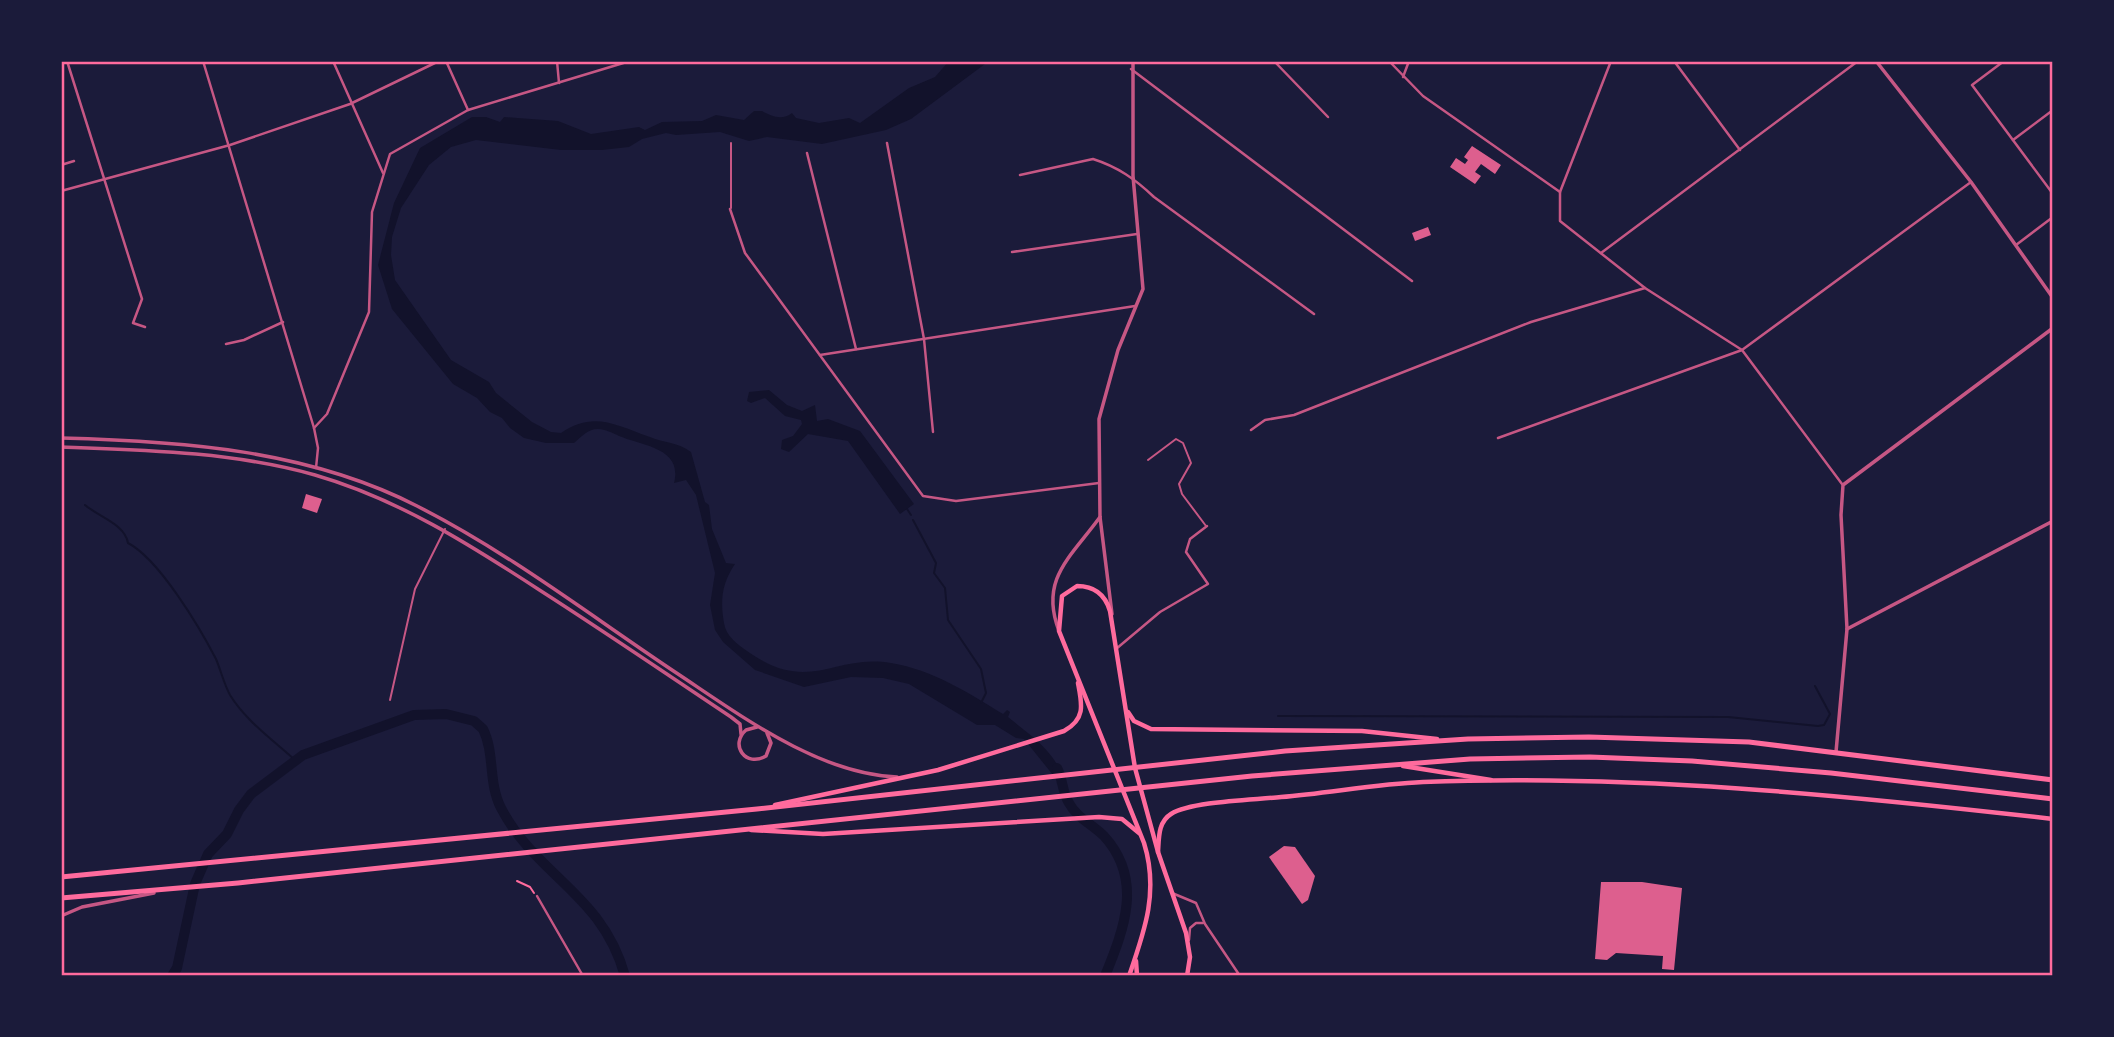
<svg xmlns="http://www.w3.org/2000/svg" width="2114" height="1037" font-family="'PT Sans Narrow',sans-serif">
<style>
.water{fill:#12122b}
.lines{fill:none;stroke-linecap:round;stroke-linejoin:round}
.stream{stroke:#12122b;stroke-width:2}
.river{stroke:#12122b;stroke-width:10}
.building{fill:#dd5f8e}
.path{stroke:#ff6b9d;stroke-width:2}
.service{stroke:#c65784;stroke-width:2}
.minor{stroke:#c65784;stroke-width:2.5}
.tertiary{stroke:#c65784;stroke-width:3.5}
.secondary{stroke:#ff6b9d;stroke-width:4.5}
.trunk{stroke:#ff6b9d;stroke-width:5}
.neatline{fill:none;stroke:#ff6b9d;stroke-width:2.5}
</style>
<rect width="100%" height="100%" fill="#1b1b3a"/>
<g class="water">
<path d="M949 61H989L911 119 886 130 822 144 767 137 749 141 720 132 676 135 666 133 642 139 629 147 602 150H561L476 140 451 147 429 165 401 208 392 237 391 255 395 280 451 360 489 382 496 393 532 422 551 432 561 433C593 411 614 424 650 437 664 443 678 442 691 452L705 502 709 505 712 529 726 563 735 564C722 583 720 600 724 623 726 636 737 644 747 651 810 696 833 653 891 663 933 670 967 692 1003 714L1007 710 1010 712 1008 717C1030 735 1050 747 1062 774L1053 775 1024 739 1016 738 995 725H977L909 684 883 678 851 677 804 687 755 670 723 642 715 630 710 605 715 573 696 495 686 480 674 483C683 448 643 446 619 436 613 433 605 429 598 429 588 429 581 437 574 443H546L524 438 510 428 502 418 490 412 477 398 453 384 392 309 378 265 394 203 420 148 472 117H486L500 122 504 117 558 121 591 134 639 127 645 130 662 122 702 121 716 115 744 120 754 111H762C771 116 782 121 792 113L796 118 819 123 849 118 860 123 909 88 935 77Z"/>
<path d="M769 390 787 405 802 411 815 405 817 421 828 419 860 431 914 504 900 514 848 441 808 434 789 452 781 449 782 440 793 436 802 424 801 420 785 416 765 398 751 403 747 401 749 392Z"/>
</g>
<g class="lines">
<g class="stream">
<path d="M85 505C99 517 125 524 128 543 159 559 200 628 216 659 221 671 224 684 230 695 246 721 273 740 295 760"/>
<path d="M907 509 911 515"/>
<path d="M913 520 936 563 934 573 945 588 948 620 981 669 986 693 981 703"/>
<path d="M1278 716 1728 717 1818 726 1824 725 1830 714 1815 686"/>
</g>
<g class="river">
<path d="M1057 768C1063 779 1062 792 1069 803 1077 818 1092 824 1104 836 1143 879 1125 927 1105 976"/>
<path d="M172 976 177 968 195 884 208 854 227 834 239 810 251 794 303 755 414 715 446 714 474 721 483 729C495 753 488 783 501 808 537 877 602 893 625 976"/>
</g>
</g>
<g class="building">
<path d="M1472 146 1501 165 1495 174 1481 164 1475 172 1481 176 1475 184 1450 167 1456 158 1465 164 1468 160 1464 157Z"/>
<path d="M1428 227 1431 235 1415 241 1412 233Z"/>
<path d="M306 494 322 499 317 513 302 508Z"/>
<path d="M1284 846 1295 847 1315 876 1308 900 1302 904 1269 857Z"/>
<path d="M1601 882H1642L1682 888 1674 970 1662 969 1663 956 1616 953 1607 960 1595 959Z"/>
</g>
<g class="lines">
<path class="path" d="M517 881 530 887 534 893"/>
<g class="service">
<path d="M731 208V143"/>
<path d="M1148 460 1176 439 1183 443 1191 463 1179 484 1182 494 1206 526"/>
<path d="M390 700 415 589 445 529"/>
</g>
<g class="minor">
<path d="M67 61 142 299 133 323 145 327"/>
<path d="M203 61 314 428 318 448 316 468"/>
<path d="M333 61 383 173"/>
<path d="M446 61 468 110"/>
<path d="M557 61 559 83"/>
<path d="M1274 61 1328 117"/>
<path d="M1389 61 1423 96 1560 192"/>
<path d="M1611 61 1560 192V221L1645 288 1742 350 1842 484"/>
<path d="M1674 61 1740 150"/>
<path d="M2004 61 1972 85 2053 194"/>
<path d="M1131 69 1412 281"/>
<path d="M1403 77 1409 61"/>
<path d="M2013 140 2053 110"/>
<path d="M887 143 924 339 933 432"/>
<path d="M807 153 856 349"/>
<path d="M61 165 74 161"/>
<path d="M1020 175 1093 159C1118 167 1135 179 1154 197L1314 314"/>
<path d="M61 191 230 145 350 104 439 61"/>
<path d="M730 209 745 253 923 496 956 501 1099 483"/>
<path d="M2016 245 2053 217"/>
<path d="M1012 252 1137 234"/>
<path d="M1601 253 1858 61"/>
<path d="M226 344 244 340 283 322"/>
<path d="M820 355 1135 306"/>
<path d="M314 428 327 414 369 312 372 212 390 154 468 110 630 61"/>
<path d="M1251 430 1265 420 1294 415 1531 322 1645 288"/>
<path d="M1498 438 1742 350 1971 182"/>
<path d="M1116 649 1160 612 1208 584 1186 552 1190 539 1207 526"/>
<path d="M1172 893 1196 903 1205 924 1240 976"/>
<path d="M537 896 583 976"/>
<path d="M1189 940 1190 928 1196 923H1203"/>
</g>
<g class="tertiary">
<path d="M1876 61 1971 182 2053 298"/>
<path d="M61 438C182 441 308 450 417 506 508 552 591 616 675 672 740 715 818 774 897 777"/>
<path d="M61 447C145 450 234 452 315 475 398 499 469 544 541 591 605 632 668 675 731 717L740 724 741 734"/>
<path d="M1112 614 1100 517 1099 419 1118 350 1143 289 1133 176V61"/>
<path d="M1847 629 2053 521"/>
<path d="M1059 631C1039 579 1071 557 1100 517"/>
<path d="M757 727 746 730C729 745 746 768 766 756L771 743 767 733"/>
<path d="M1836 752 1847 629 1841 515 1843 485 2053 328"/>
<path d="M61 916 82 907 154 893"/>
</g>
<g class="secondary">
<path d="M1128 712 1134 721 1151 729 1362 731 1437 739"/>
<path d="M1403 766 1491 780"/>
<path d="M775 805 938 770 1064 731C1086 719 1082 704 1078 683"/>
<path d="M751 830 823 834 1099 817 1122 819 1139 833"/>
<path d="M1158 852C1159 838 1158 822 1171 814 1192 801 1255 800 1281 797 1329 793 1376 784 1423 782 1633 774 1845 795 2053 819"/>
<path d="M1136 961 1137 976"/>
<path d="M1129 976C1145 930 1159 891 1144 843L1059 631 1062 596 1077 586C1094 586 1105 594 1110 611L1135 768 1158 852 1186 933 1190 957 1187 976"/>
</g>
<g class="trunk">
<path d="M61 877 757 809 1285 751 1468 739 1589 737 1749 742 2053 780"/>
<path d="M61 898 238 883 1252 776 1470 759 1590 757 1692 761 1831 773 2053 799"/>
</g>
</g>
<rect width="2114" height="1037" fill="none" stroke="#1b1b3a" stroke-width="126"/>
<rect x="63" y="63" width="1988" height="911" class="neatline"/>
</svg>
